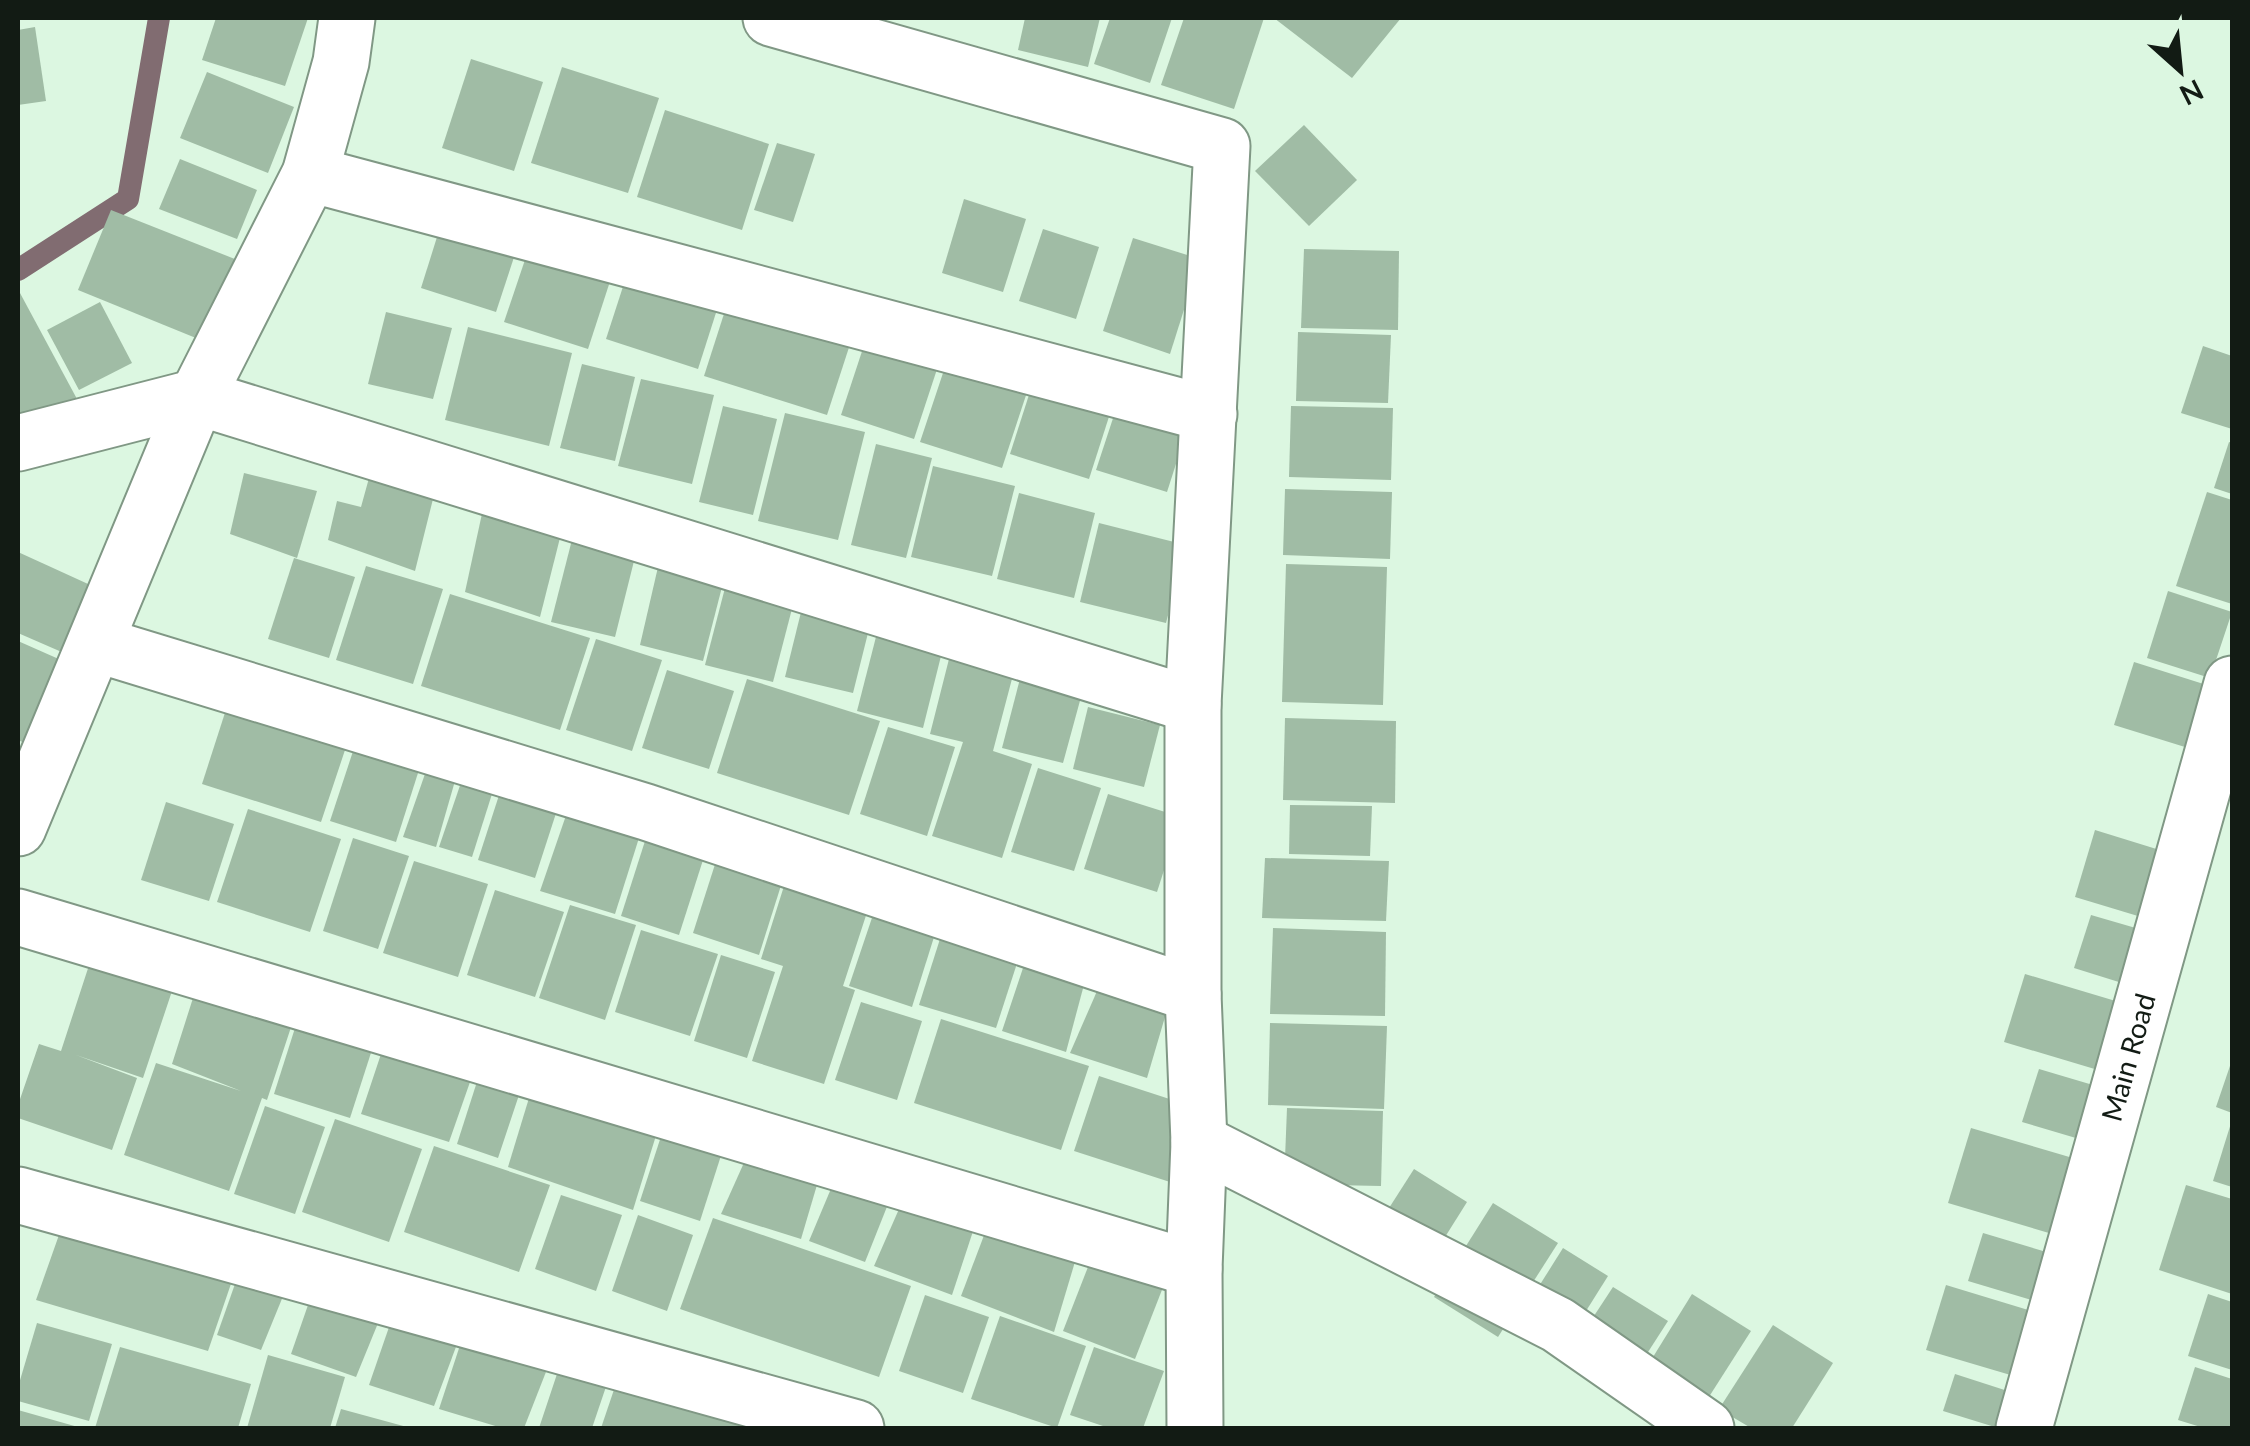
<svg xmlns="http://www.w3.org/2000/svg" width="2250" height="1446" font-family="Lato,sans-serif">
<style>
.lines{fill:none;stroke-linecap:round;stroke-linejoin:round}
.stream{stroke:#816c71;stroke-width:22}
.building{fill:#a0bca5}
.street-casing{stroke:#809885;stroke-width:59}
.secondary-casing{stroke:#809885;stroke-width:59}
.street{stroke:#fff;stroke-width:55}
.secondary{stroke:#fff;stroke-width:55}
.labels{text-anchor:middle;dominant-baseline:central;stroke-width:8;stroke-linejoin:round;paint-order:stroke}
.street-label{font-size:28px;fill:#121b14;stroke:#dcf7e1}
</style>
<rect width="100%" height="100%" fill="#dcf7e1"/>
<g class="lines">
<path class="stream" d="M18 270 128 199 159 18"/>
</g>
<g class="building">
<path d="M216 18H308L285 86 202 60Z"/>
<path d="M1025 18H1100L1088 67 1018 50Z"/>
<path d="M1110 18H1172L1150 83 1094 64Z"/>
<path d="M1184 18H1264L1234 109 1161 85Z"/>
<path d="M1274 18H1401L1352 78Z"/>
<path d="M35 27 46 101 18 105V30Z"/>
<path d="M471 59 543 82 514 171 442 148Z"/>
<path d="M562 67 659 98 628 193 531 163Z"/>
<path d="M207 72 294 107 268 173 180 138Z"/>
<path d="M665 110 769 144 742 230 637 197Z"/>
<path d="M1304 125 1357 180 1309 226 1255 171Z"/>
<path d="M777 143 815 154 793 222 754 210Z"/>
<path d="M180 159 257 190 237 239 159 209Z"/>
<path d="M964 199 1026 219 1003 292 942 273Z"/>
<path d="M111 210 250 265 218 347 78 290Z"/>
<path d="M443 218 519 242 496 312 421 288Z"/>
<path d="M1043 229 1099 247 1076 319 1019 301Z"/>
<path d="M1133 238 1200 259 1170 354 1103 331Z"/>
<path d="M532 239 615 266 588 349 504 322Z"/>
<path d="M1304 249 1399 251 1398 330 1301 328Z"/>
<path d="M630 265 722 294 698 369 606 339Z"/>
<path d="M731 292 854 332 827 415 704 376Z"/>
<path d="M20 293 77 399 21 421 18 415V294Z"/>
<path d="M100 302 132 363 79 390 47 330Z"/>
<path d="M386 312 452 328 433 399 368 384Z"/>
<path d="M468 327 572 353 549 446 445 420Z"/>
<path d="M869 330 942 354 914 439 841 415Z"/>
<path d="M1298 332 1391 335 1388 403 1296 401Z"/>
<path d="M2203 346 2232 356V429L2181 413Z"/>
<path d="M951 349 1033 374 1002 468 920 442Z"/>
<path d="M582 364 635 377 615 461 560 448Z"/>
<path d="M1036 373 1115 398 1089 479 1010 454Z"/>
<path d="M641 379 714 395 692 484 618 466Z"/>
<path d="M1120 397 1190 420 1167 492 1096 470Z"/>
<path d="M723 406 777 419 753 515 699 502Z"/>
<path d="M1291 406 1393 408 1391 480 1289 477Z"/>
<path d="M785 413 865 432 838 540 758 521Z"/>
<path d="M2229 442 2232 443V494L2214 488Z"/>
<path d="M876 444 932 458 906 558 851 545Z"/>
<path d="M933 466 1015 486 992 576 911 557Z"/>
<path d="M244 473 317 491 297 558 230 534Z"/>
<path d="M369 478 434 495 415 571 328 540 337 501 361 507Z"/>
<path d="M1285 489 1392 492 1390 559 1283 555Z"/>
<path d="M2207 492 2232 500V604L2176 586Z"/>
<path d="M1019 493 1095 513 1074 598 997 579Z"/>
<path d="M483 509 562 530 540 617 465 592Z"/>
<path d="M1099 523 1186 545 1166 623 1080 602Z"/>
<path d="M576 524 639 541 615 637 551 622Z"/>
<path d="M18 552 110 594 80 660 18 633Z"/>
<path d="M294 558 355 577 329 658 268 639Z"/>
<path d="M1286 564 1387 567 1383 705 1282 702Z"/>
<path d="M366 566 443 589 413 684 336 660Z"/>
<path d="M658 567 723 583 703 661 640 645Z"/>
<path d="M726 584 794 601 773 682 705 665Z"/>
<path d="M2168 591 2232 612 2210 678 2147 658Z"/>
<path d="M450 594 590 638 560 730 421 686Z"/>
<path d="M803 604 871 621 853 693 785 677Z"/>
<path d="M877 633 943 648 923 728 857 711Z"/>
<path d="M596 639 662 660 632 751 566 730Z"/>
<path d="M18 641 70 664 33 747 18 740Z"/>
<path d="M949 659 1013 675 993 751 1032 764 1002 858 932 836 963 742 930 734Z"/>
<path d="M2134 662 2232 693 2214 756 2114 725Z"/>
<path d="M667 670 734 691 709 769 642 748Z"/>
<path d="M1022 671 1084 686 1063 763 1002 748Z"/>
<path d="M747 679 880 721 849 815 717 773Z"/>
<path d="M232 691 352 729 321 822 202 784Z"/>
<path d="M1088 707 1160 725 1144 787 1073 769Z"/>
<path d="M1285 718 1396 721 1395 803 1283 800Z"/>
<path d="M888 727 955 747 927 836 860 814Z"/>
<path d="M360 730 425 751 396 842 330 821Z"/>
<path d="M433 751 461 760 436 847 403 837Z"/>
<path d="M467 765 498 775 472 857 439 847Z"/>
<path d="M1038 768 1101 788 1074 871 1011 852Z"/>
<path d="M502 786 559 804 535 878 478 860Z"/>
<path d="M1108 794 1181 817 1157 892 1084 869Z"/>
<path d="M572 798 644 822 615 914 540 891Z"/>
<path d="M166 802 234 824 209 901 141 880Z"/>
<path d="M1290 805 1372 806 1370 856 1289 854Z"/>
<path d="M248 809 341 839 310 932 217 902Z"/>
<path d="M2095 830 2192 860 2171 926 2075 897Z"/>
<path d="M353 838 409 856 378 949 323 931Z"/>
<path d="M645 841 703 860 679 935 621 916Z"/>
<path d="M718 855 784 876 759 955 693 933Z"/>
<path d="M1265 858 1389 861 1386 921 1262 918Z"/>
<path d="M414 861 488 884 458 977 383 953Z"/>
<path d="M790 867 873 894 843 986 855 990 824 1084 752 1061 783 966 761 959Z"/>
<path d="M495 890 564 912 535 997 467 975Z"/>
<path d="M878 900 940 918 912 1007 849 986Z"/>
<path d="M570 905 636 925 605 1020 539 998Z"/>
<path d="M2091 915 2170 938 2154 993 2074 968Z"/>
<path d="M946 920 1023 945 996 1028 919 1005Z"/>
<path d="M1273 928 1386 932 1385 1016 1270 1014Z"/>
<path d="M641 930 718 954 690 1036 615 1012Z"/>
<path d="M94 950 177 976 143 1078 76 1055 137 1078 112 1150 18 1118V1105L39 1044 61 1051Z"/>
<path d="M1029 950 1089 966 1066 1052 1002 1031Z"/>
<path d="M721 955 775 972 747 1058 694 1041Z"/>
<path d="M2025 974 2129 1005 2108 1073 2004 1042Z"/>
<path d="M1104 975 1170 1000 1147 1078 1070 1053Z"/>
<path d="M200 976 297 1009 267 1100 262 1098 229 1191 124 1155 156 1063 241 1091 172 1064Z"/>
<path d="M861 1002 922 1021 897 1100 835 1080Z"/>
<path d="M302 1006 378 1031 350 1118 274 1094Z"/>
<path d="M941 1019 1089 1066 1061 1150 914 1103Z"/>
<path d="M1270 1023 1387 1026 1384 1109 1268 1105Z"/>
<path d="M388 1033 477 1062 449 1142 361 1114Z"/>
<path d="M2232 1060V1113L2216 1107Z"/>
<path d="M483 1063 525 1077 498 1158 457 1144Z"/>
<path d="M2039 1069 2103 1088 2086 1141 2022 1122Z"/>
<path d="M536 1075 662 1116 633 1210 508 1167Z"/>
<path d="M1099 1076 1194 1107 1170 1182 1074 1151Z"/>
<path d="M265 1106 325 1127 295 1214 234 1194Z"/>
<path d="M1287 1108 1383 1111 1381 1186 1284 1184Z"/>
<path d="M335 1119 422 1149 389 1242 302 1212Z"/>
<path d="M2232 1120V1187L2213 1181Z"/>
<path d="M666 1121 726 1140 700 1221 640 1201Z"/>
<path d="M1971 1128 2083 1161 2059 1236 1948 1203Z"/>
<path d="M434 1146 550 1185 519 1272 404 1232Z"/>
<path d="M751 1147 822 1168 801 1239 721 1214Z"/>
<path d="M1414 1169 1467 1202 1420 1277 1366 1244Z"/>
<path d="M838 1172 896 1184 865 1262 809 1241Z"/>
<path d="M2186 1185 2232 1199V1294L2159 1270Z"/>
<path d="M906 1193 979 1213 952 1295 874 1266Z"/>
<path d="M561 1195 622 1215 596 1291 535 1269Z"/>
<path d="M1493 1203 1558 1243 1498 1337 1434 1297Z"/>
<path d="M638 1215 693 1235 667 1311 612 1291Z"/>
<path d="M991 1217 1080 1245 1054 1332 961 1296Z"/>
<path d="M65 1218 234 1275 208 1351 36 1300Z"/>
<path d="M713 1218 911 1286 879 1377 680 1309Z"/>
<path d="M1983 1233 2063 1257 2048 1305 1968 1281Z"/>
<path d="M1563 1248 1608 1276 1559 1354 1514 1326Z"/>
<path d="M1095 1249 1167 1277 1135 1359 1063 1331Z"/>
<path d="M241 1267 288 1284 261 1350 217 1335Z"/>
<path d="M316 1282 385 1306 356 1377 291 1354Z"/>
<path d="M1946 1285 2045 1315 2024 1379 1926 1350Z"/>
<path d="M1613 1287 1668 1321 1621 1394 1565 1360Z"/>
<path d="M1692 1294 1751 1331 1698 1414 1640 1378Z"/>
<path d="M2208 1294 2232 1302V1370L2188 1356Z"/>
<path d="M925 1295 989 1317 963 1393 899 1371Z"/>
<path d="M397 1304 463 1328 434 1406 369 1385Z"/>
<path d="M1000 1316 1086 1346 1057 1428 971 1399Z"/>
<path d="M37 1323 112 1344 89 1421 18 1401V1387Z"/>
<path d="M467 1324 553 1354 524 1428H502L439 1409Z"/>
<path d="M1773 1325 1833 1363 1792 1428H1751L1719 1409Z"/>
<path d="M120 1347 251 1384 238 1428H95Z"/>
<path d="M1094 1347 1164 1371 1143 1428H1109L1070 1415Z"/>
<path d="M564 1353 612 1369 592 1428H539Z"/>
<path d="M268 1355 345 1377 330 1428H247Z"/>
<path d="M2195 1367 2232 1379V1428H2204L2178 1420Z"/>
<path d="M621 1369 752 1414 747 1428H601Z"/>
<path d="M1955 1374 2017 1394 1998 1428 1943 1411Z"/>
<path d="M341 1409 407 1427V1428H335Z"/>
<path d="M18 1410 78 1427V1428H18Z"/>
</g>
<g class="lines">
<defs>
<g id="street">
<path d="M771 18 1222 146 1193 705V994L1199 1142 1194 1269 1195 1428"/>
<path d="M310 174 1209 414"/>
<path d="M18 443 197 397 1193 705"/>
<path d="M96 644 646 812 1193 994"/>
<path d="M18 917 1194 1269"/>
<path d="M1199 1142 1558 1325 1706 1428"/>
<path d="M18 1195 856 1428"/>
</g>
<g id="secondary">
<path d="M18 828 197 397 310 174 341 62 347 18"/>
<path id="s1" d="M2024 1428 2232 684"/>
</g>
</defs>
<use href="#street" class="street-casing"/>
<use href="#secondary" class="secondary-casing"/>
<use href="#street" class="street"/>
<use href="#secondary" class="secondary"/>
</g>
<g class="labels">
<g class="street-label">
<text stroke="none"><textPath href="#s1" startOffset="385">Main Road</textPath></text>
</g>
</g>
<rect width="2250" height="1446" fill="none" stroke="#121b14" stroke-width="40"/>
<g transform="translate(2180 70) rotate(153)" stroke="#dcf7e1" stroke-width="8" paint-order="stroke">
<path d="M0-8L18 38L0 25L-18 38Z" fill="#121b14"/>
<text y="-15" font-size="28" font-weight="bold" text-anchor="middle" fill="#121b14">N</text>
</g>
</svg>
